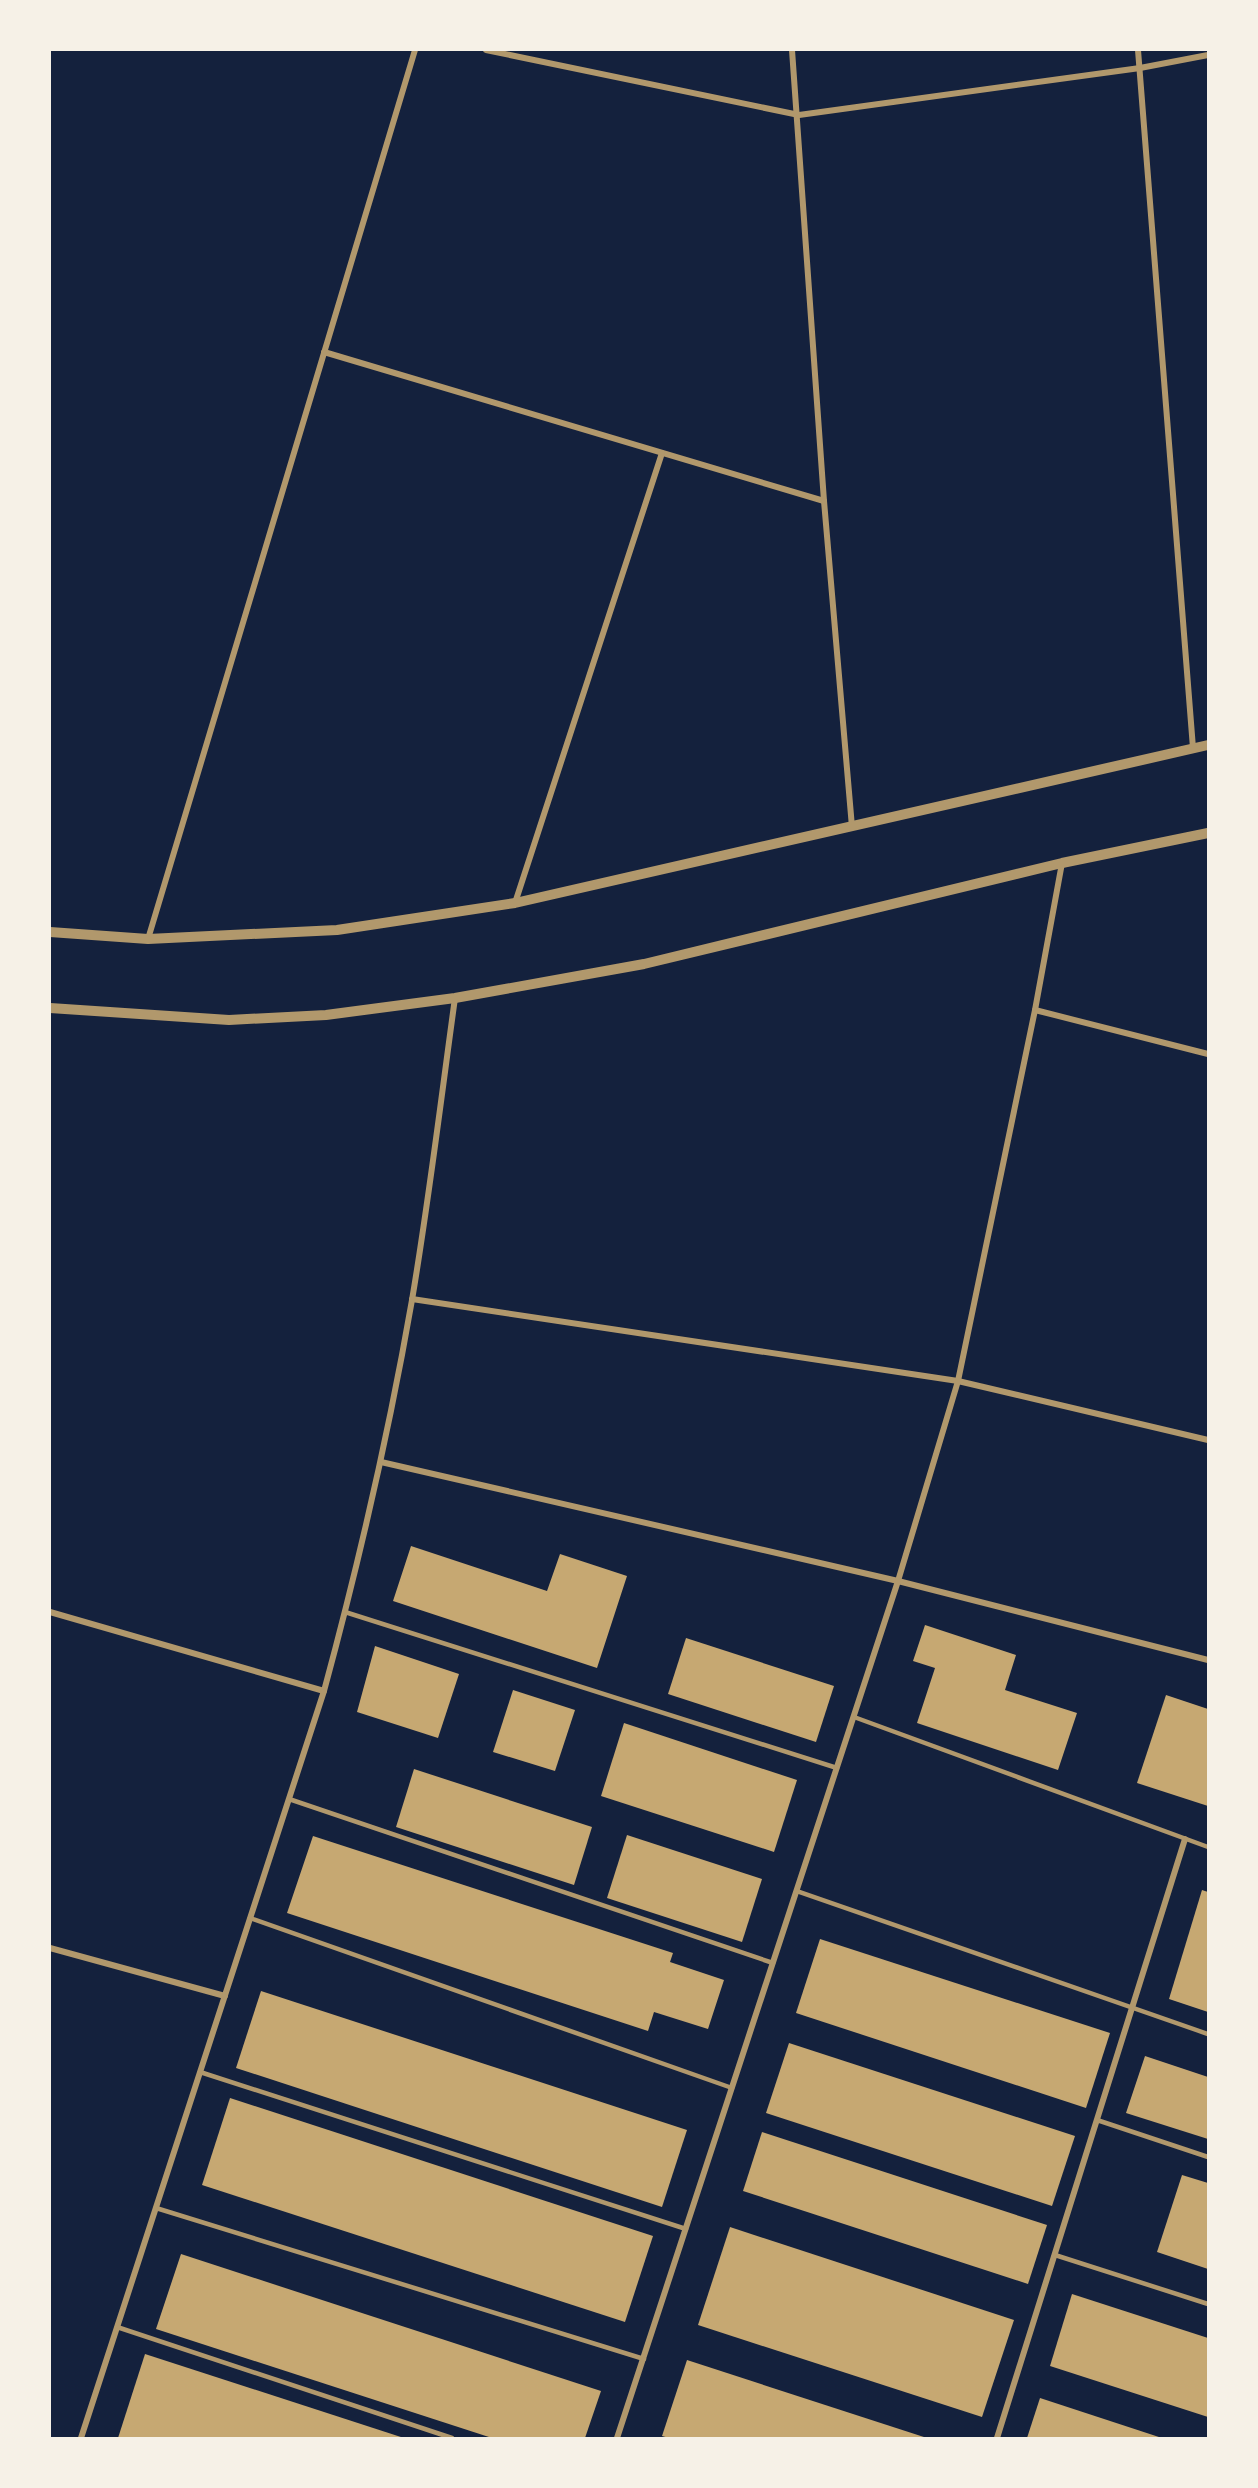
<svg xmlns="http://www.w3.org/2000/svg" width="1258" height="2488" font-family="Manrope,sans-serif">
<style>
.building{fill:#c6a872}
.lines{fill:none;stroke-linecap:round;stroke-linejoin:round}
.service{stroke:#b1986c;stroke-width:4.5}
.minor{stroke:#b1986c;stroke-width:6}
.tertiary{stroke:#b1986c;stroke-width:10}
</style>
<rect width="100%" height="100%" fill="#14213d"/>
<g class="building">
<path d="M411 1546 547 1591 560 1554 627 1576 597 1668 393 1601Z"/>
<path d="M925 1625 1016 1655 1005 1690 1077 1713 1058 1770 917 1723 935 1668 913 1661Z"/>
<path d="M686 1638 834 1686 816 1742 668 1694Z"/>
<path d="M375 1646 459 1674 438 1738 357 1712Z"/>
<path d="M513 1690 575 1710 555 1771 493 1752Z"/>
<path d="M1166 1695 1208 1709V1806L1137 1783Z"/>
<path d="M624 1723 797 1780 774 1852 601 1796Z"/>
<path d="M414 1769 592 1827 574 1885 396 1827Z"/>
<path d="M627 1835 762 1879 742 1942 607 1898Z"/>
<path d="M313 1836 673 1953 670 1962 724 1980 708 2029 654 2012 648 2031 287 1913Z"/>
<path d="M1202 1890 1208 1892V2012L1169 1999Z"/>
<path d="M820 1939 1110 2033 1086 2108 796 2013Z"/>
<path d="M261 1991 687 2130 662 2207 236 2068Z"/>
<path d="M789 2043 1075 2136 1052 2206 766 2113Z"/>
<path d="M1145 2056 1208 2077V2139L1126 2113Z"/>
<path d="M230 2098 653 2236 625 2322 202 2185Z"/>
<path d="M762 2132 1047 2225 1028 2284 743 2191Z"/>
<path d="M1182 2175 1208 2183V2269L1157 2252Z"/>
<path d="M730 2227 1014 2320 982 2417 698 2325Z"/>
<path d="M181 2254 601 2391 585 2438H492L156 2329Z"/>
<path d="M1072 2294 1208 2338V2417L1050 2366Z"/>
<path d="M145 2354 404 2438H118Z"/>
<path d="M687 2360 927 2438H669L662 2436Z"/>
<path d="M1040 2398 1162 2438H1027Z"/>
</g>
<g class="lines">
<g class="service">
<path d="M345 1612 837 1768"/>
<path d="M854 1717 1208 1847"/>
<path d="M289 1799 773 1963"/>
<path d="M797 1891 1208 2034"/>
<path d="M250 1918 732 2088"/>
<path d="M200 2072 686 2229"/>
<path d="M1097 2120 1208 2157"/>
<path d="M156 2208 644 2359"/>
<path d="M1055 2255 1208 2304"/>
<path d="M117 2327 452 2438"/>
</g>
<g class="minor">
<path d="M486 50 799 115 1140 68 1208 55"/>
<path d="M792 50 824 501 852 827"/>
<path d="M1138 50 1193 748"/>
<path d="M324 352 824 501"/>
<path d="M515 903 662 453"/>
<path d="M148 939 415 50"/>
<path d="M1035 1010 1208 1054"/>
<path d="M412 1299 958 1381 1208 1440"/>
<path d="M381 1462 898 1581 1208 1660"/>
<path d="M50 1612 324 1691"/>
<path d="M50 1948 225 1996"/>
<path d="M81 2438 324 1691C359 1562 389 1432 412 1300 429 1200 441 1099 455 998"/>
<path d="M617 2438 898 1581 958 1381 1035 1010 1062 863"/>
<path d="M997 2438 1185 1839"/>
</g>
<g class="tertiary">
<path d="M50 932 148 939 337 930 515 903 1208 745"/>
<path d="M50 1008 229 1020 326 1015 455 998 644 964 1062 863 1208 833"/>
</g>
</g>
<rect width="1258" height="2488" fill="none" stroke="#f6f1e7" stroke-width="102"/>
</svg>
